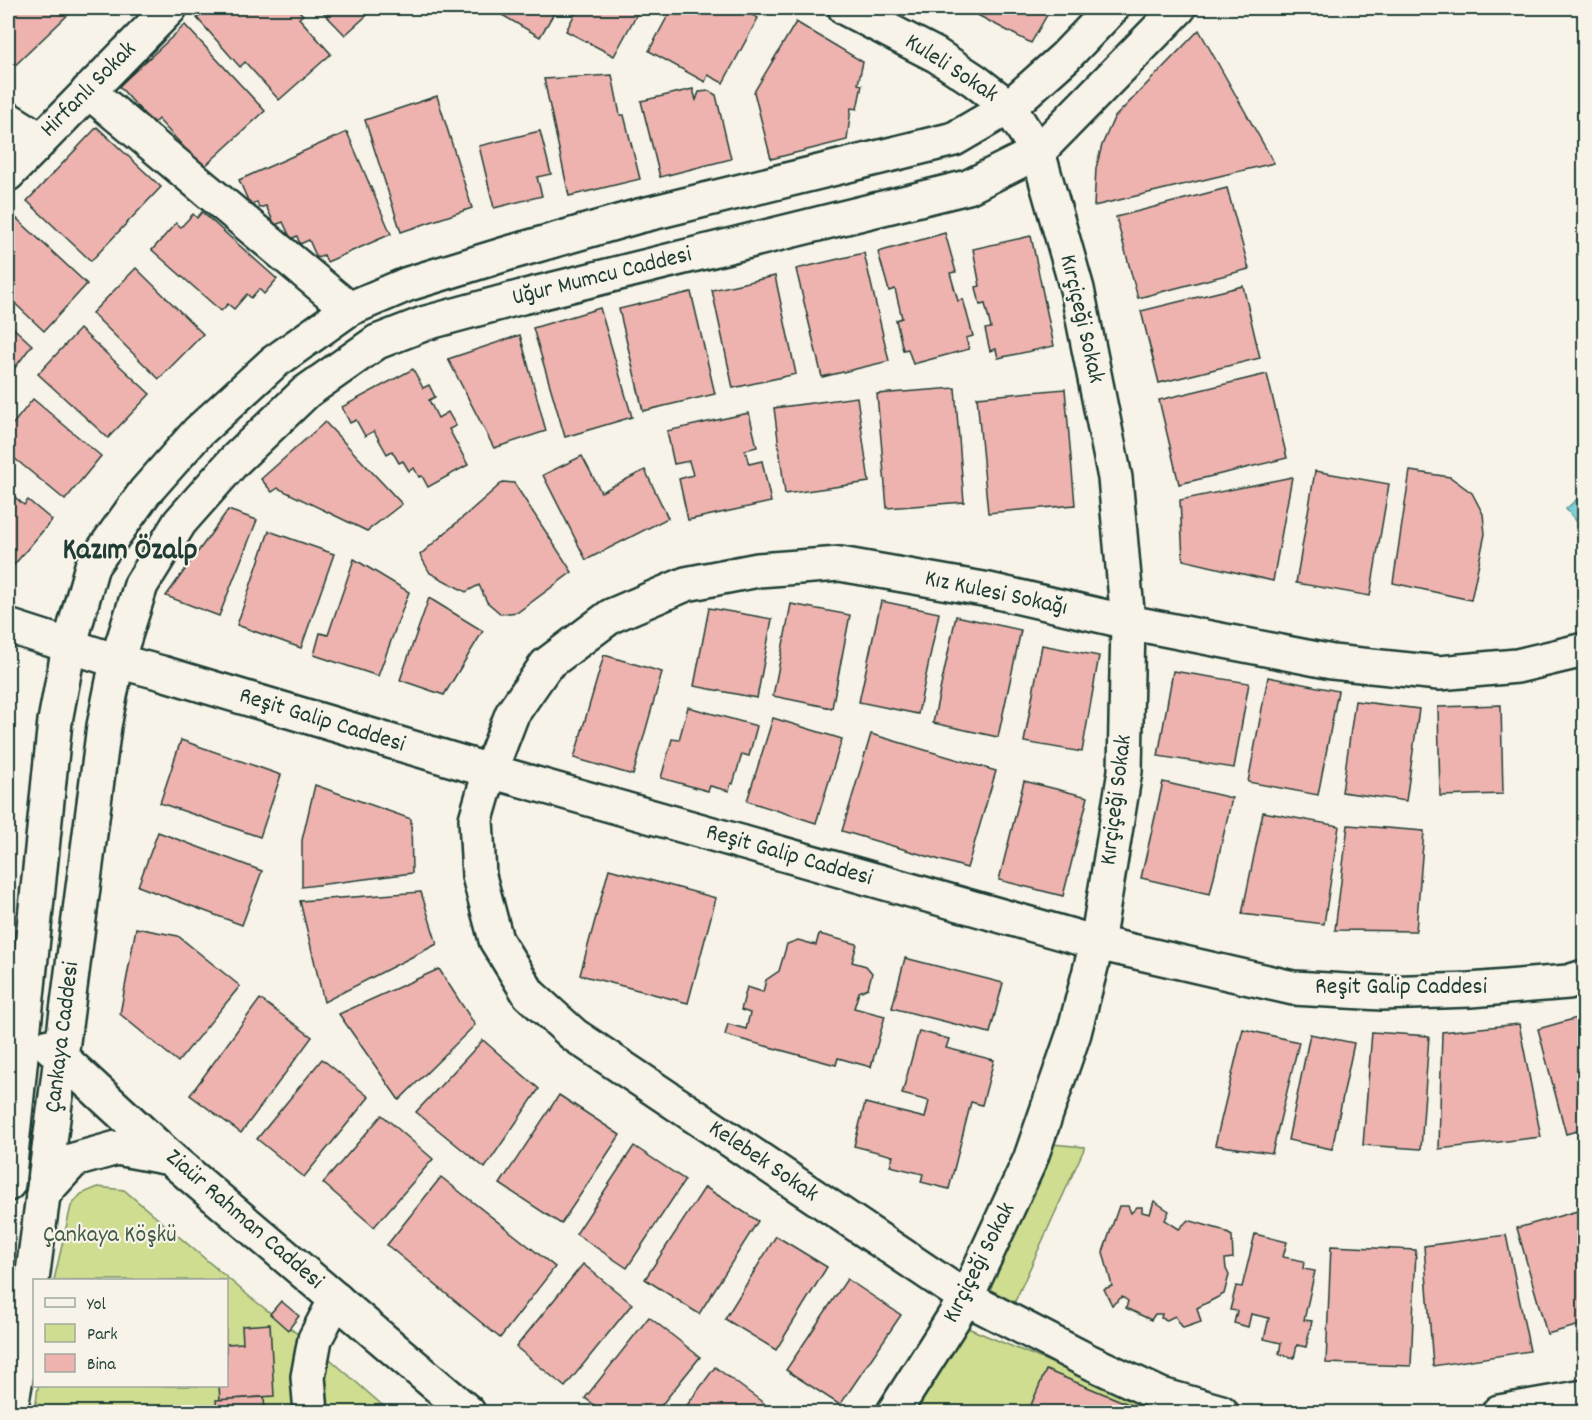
<svg xmlns="http://www.w3.org/2000/svg" width="1592" height="1420" font-family="Dekko,sans-serif">
<style>
.green{fill:#cedd90;stroke:#768d62;stroke-width:1.5}
.water{fill:#7dcfd5;stroke:#579595;stroke-width:1.5}
.building{fill:#eeb3ae;stroke:#1f3d34;stroke-width:1.5}
.lines{fill:none;stroke-linecap:round;stroke-linejoin:round}
.minor-casing{stroke:#1f3d34;stroke-width:38}
.major-casing{stroke:#1f3d34;stroke-width:38}
.minor{stroke:#f7f3e8;stroke-width:33}
.major{stroke:#f7f3e8;stroke-width:33}
.labels{text-anchor:middle;dominant-baseline:central;stroke-width:4.5;stroke-linejoin:round;paint-order:stroke}
.street-label{font-size:24px;fill:#1f3d34;stroke:#f7f3e8}
.park-label{font-size:24px;fill:#425d46;stroke:#f7f3e8}
.district-label{font-size:30px;font-weight:bold;fill:#1f3d34;stroke:#f7f3e8}
</style>
<rect width="100%" height="100%" fill="#f7f3e8"/>
<filter id="ink" filterUnits="userSpaceOnUse"><feTurbulence type="fractalNoise" baseFrequency=".0167" numOctaves="2"/><feDisplacementMap in="SourceGraphic" scale="12" xChannelSelector="R" yChannelSelector="G"/><feConvolveMatrix kernelMatrix="1 2 1 2 8 2 1 2 1" color-interpolation-filters="sRGB"/></filter>
<g filter="url(#ink)">
<g class="green">
<path d="M1051 1144 1085 1147 1012 1308 981 1293Z"/>
<path d="M98 1187 124 1190 250 1297 330 1359 390 1412H35L38 1386H226V1280H54L71 1206 81 1194Z"/>
<path d="M963 1326 1095 1381 1184 1412H908Z"/>
</g>
<path class="water" d="M1584 493V530L1566 509Z"/>
<g class="building">
<path d="M8 8H75L8 72Z"/>
<path d="M209 8H296L303 15 299 18 331 54 279 100 245 62 240 67 197 18Z"/>
<path d="M319 8H375L345 35Z"/>
<path d="M490 8H557L540 37Z"/>
<path d="M578 8H640L614 56 566 31Z"/>
<path d="M672 8H739L758 18 723 83 708 75 705 82 649 51Z"/>
<path d="M967 8H1051L1031 43 966 9Z"/>
<path d="M796 22 863 62 858 84 862 85 857 109 851 108 847 140 771 159 754 92Z"/>
<path d="M185 25 265 111 203 168 158 119 153 124 119 86Z"/>
<path d="M1199 30 1274 163 1094 206 1096 168 1102 145 1114 118Z"/>
<path d="M612 75 620 115H624L640 179 569 196 544 79Z"/>
<path d="M693 89 696 100 699 92 709 91 716 95 731 159 660 177 641 101Z"/>
<path d="M437 96 472 208 401 232 365 120Z"/>
<path d="M97 127 161 187 91 261 27 201Z"/>
<path d="M540 131 551 174 537 177 542 196 494 208 479 146Z"/>
<path d="M347 132 391 234 327 262 324 255 317 258 309 240 300 244 297 236 291 239 283 222 275 225 266 206 259 208 257 202 250 205 239 180Z"/>
<path d="M1227 188 1249 269 1138 298 1116 217Z"/>
<path d="M202 212 277 279 264 294 259 289 251 298 247 294 234 309 228 304 221 311 152 250 176 223 181 227 193 214 197 218Z"/>
<path d="M14 216 87 284 44 331 8 297V220L9 221Z"/>
<path d="M945 233 956 272 950 273 958 301 963 299 973 336 966 338 969 349 913 364 908 349 903 350 896 320 902 318 895 289 889 291 878 252Z"/>
<path d="M1031 236 1054 346 998 358 996 349 990 351 985 329 991 328 985 304 980 305 976 287 980 286 973 249Z"/>
<path d="M864 253 889 361 822 377 796 269Z"/>
<path d="M136 268 203 334 159 379 92 313Z"/>
<path d="M775 276 796 374 733 388 712 290Z"/>
<path d="M1243 286 1260 358 1159 383 1141 311Z"/>
<path d="M691 292 715 394 643 411 619 309Z"/>
<path d="M600 308 632 417 565 437 533 328Z"/>
<path d="M8 323 32 345 8 377Z"/>
<path d="M80 329 150 394 108 438 38 374Z"/>
<path d="M520 335 546 431 494 448 448 359Z"/>
<path d="M413 369 423 388 429 385 435 397 429 400 438 418 448 412 456 426 449 429 468 465 428 487 422 476 419 477 414 468 409 471 403 461 399 463 392 451 387 454 374 431 365 436 356 420 350 423 342 407Z"/>
<path d="M1267 374 1287 458 1179 484 1159 400Z"/>
<path d="M955 388 964 502 887 508 877 394Z"/>
<path d="M1065 389 1075 505 988 513 977 397Z"/>
<path d="M857 397 869 482 785 494 774 408Z"/>
<path d="M33 399 101 456 65 500 8 453V430Z"/>
<path d="M749 413 757 447 745 450 749 464 762 461 771 502 688 520 679 479 693 475 689 461 674 464 667 431Z"/>
<path d="M325 422 402 504 367 531 278 488 272 492 261 479Z"/>
<path d="M582 456 601 492 645 470 668 518 586 560 543 475Z"/>
<path d="M1315 471 1389 484 1370 596 1296 583Z"/>
<path d="M1410 471 1450 477 1472 493 1483 514 1485 534 1471 600 1393 583Z"/>
<path d="M1292 477 1273 581 1183 560 1180 500Z"/>
<path d="M503 482 514 483 572 572 518 612 501 614 487 602 479 585 466 592 430 573 420 555Z"/>
<path d="M8 491 24 505 28 500 52 520 14 565 8 560Z"/>
<path d="M228 510 257 520 219 616 166 596Z"/>
<path d="M269 531 334 554 301 648 237 625Z"/>
<path d="M354 559 409 592 378 676 314 655 320 633 328 635Z"/>
<path d="M429 598 483 631 444 695 400 680Z"/>
<path d="M881 601 939 613 918 714 859 702Z"/>
<path d="M791 604 850 615 832 708 773 696Z"/>
<path d="M709 608 772 619 757 698 694 686Z"/>
<path d="M956 616 1021 630 998 737 933 723Z"/>
<path d="M1042 645 1099 656 1082 752 1024 742Z"/>
<path d="M604 655 662 672 633 775 574 758Z"/>
<path d="M1173 671 1249 683 1234 768 1158 756Z"/>
<path d="M1268 677 1338 691 1318 795 1248 782Z"/>
<path d="M1355 701 1419 709 1406 801 1342 792Z"/>
<path d="M1501 705 1503 794 1440 796 1438 707Z"/>
<path d="M688 707 757 726 749 756 742 754 733 784 731 783 729 791 710 786 708 791 661 778 672 739 679 740Z"/>
<path d="M773 718 842 739 816 823 747 801Z"/>
<path d="M871 734 996 771 967 868 842 831Z"/>
<path d="M181 740 281 775 260 837 160 803Z"/>
<path d="M1024 781 1088 797 1063 896 999 880Z"/>
<path d="M1163 782 1232 798 1210 894 1141 878Z"/>
<path d="M315 785 411 819 412 873 302 887V840Z"/>
<path d="M1263 812 1339 826 1324 924 1242 914Z"/>
<path d="M1348 825 1424 831 1416 931 1335 930Z"/>
<path d="M158 832 262 871 242 925 138 886Z"/>
<path d="M609 869 716 898 688 1003 580 975Z"/>
<path d="M421 892 437 944 324 1002 300 901Z"/>
<path d="M136 928 178 936 240 986 178 1062 120 1014Z"/>
<path d="M819 934 857 944 852 962 866 966 872 973 868 988 859 992 854 1008 885 1016 871 1067 838 1058 836 1065 725 1035 728 1024 746 1029 750 1013 741 1010 747 987 763 992 766 980 779 971 787 944 798 940 816 945Z"/>
<path d="M905 958 1003 983 990 1033 892 1008Z"/>
<path d="M439 969 475 1025 399 1100 339 1014Z"/>
<path d="M260 999 312 1037 241 1133 190 1095Z"/>
<path d="M1584 1016V1129L1566 1134 1538 1029Z"/>
<path d="M1519 1024 1541 1137 1439 1149 1442 1032Z"/>
<path d="M1243 1029 1299 1042 1272 1153 1215 1145Z"/>
<path d="M919 1031 949 1039 946 1048 994 1060 982 1105 971 1102 949 1189 921 1182 923 1174 890 1166 893 1156 854 1146 865 1103 925 1118 929 1101 902 1094Z"/>
<path d="M1372 1032 1429 1036 1421 1149 1363 1145Z"/>
<path d="M1310 1034 1354 1043 1332 1149 1288 1140Z"/>
<path d="M483 1040 539 1089 485 1168 416 1112Z"/>
<path d="M322 1059 369 1097 304 1177 257 1139Z"/>
<path d="M559 1095 620 1135 561 1224 500 1184Z"/>
<path d="M382 1115 433 1159 374 1227 323 1183Z"/>
<path d="M634 1146 685 1180 627 1268 576 1234Z"/>
<path d="M441 1177 555 1267 500 1338 387 1245Z"/>
<path d="M705 1187 758 1221 699 1314 645 1279Z"/>
<path d="M1154 1201 1169 1211 1165 1220 1179 1229 1188 1220 1222 1230 1232 1236 1233 1258 1225 1259 1226 1269 1229 1275 1224 1294 1197 1308 1201 1322 1183 1328 1175 1316 1167 1320 1161 1318 1162 1314H1155L1151 1320 1126 1308 1128 1301 1122 1297 1112 1305 1104 1289 1112 1286 1103 1252 1119 1206H1128L1131 1213 1137 1207H1142V1212L1150 1214Z"/>
<path d="M1581 1210 1584 1221V1324L1547 1334 1517 1228Z"/>
<path d="M1255 1234 1287 1242 1283 1257 1304 1261 1303 1269 1315 1271 1304 1320 1312 1321 1306 1347 1297 1345 1294 1358 1279 1354 1281 1343 1264 1339 1269 1318 1251 1314 1248 1327 1234 1323 1237 1311 1230 1310 1236 1286 1242 1287Z"/>
<path d="M1506 1235 1530 1351 1433 1366 1424 1246Z"/>
<path d="M776 1236 827 1267 776 1350 725 1319Z"/>
<path d="M1331 1246 1416 1250 1411 1366 1326 1363Z"/>
<path d="M583 1264 632 1304 565 1387 516 1347Z"/>
<path d="M847 1279 901 1315 840 1405 786 1370Z"/>
<path d="M281 1301 299 1316 288 1330 270 1314Z"/>
<path d="M649 1317 700 1357 656 1412H604L585 1398Z"/>
<path d="M270 1324 274 1396 220 1400 219 1386H226V1344L243 1343 242 1326Z"/>
<path d="M715 1367 765 1404 758 1412H682Z"/>
<path d="M1046 1370 1148 1412H1028Z"/>
<path d="M264 1397 265 1412H217L216 1400Z"/>
</g>
<g class="lines">
<defs>
<g id="minor">
<path d="M845 8 936 55 974 80 1009 107 1038 152 1077 289 1115 478 1128 622 1125 771 1097 943 1074 1033 1030 1160 966 1298 894 1412"/>
<path d="M88 91 349 309"/>
<path d="M8 119 40 139"/>
<path d="M8 174 170 8"/>
<path d="M117 661 162 673 490 771 1097 943 1293 988 1382 993 1470 990 1568 982 1584 977"/>
<path d="M311 1412 308 1377 315 1339 336 1299"/>
<path d="M1221 1412 1161 1395 1086 1360 966 1298 574 1035 529 994 496 940 479 876 476 819 490 771 512 714 546 665 611 616 686 584 758 570 840 564 989 590 1128 622 1332 662 1439 673 1517 666 1584 650"/>
<path d="M1499 1412 1584 1397"/>
</g>
<g id="major">
<path d="M8 626 117 661"/>
<path d="M49 1046 170 1158 468 1412"/>
<path d="M8 1184 55 721 69 647 92 566 145 492 198 432 273 363 349 309 408 284 509 253 639 216 954 139 1009 107 1065 57 1112 8"/>
<path d="M43 1194 74 1160 117 1148 170 1158"/>
<path d="M10 1412 28 1311 104 726 117 661 141 585 180 522 234 461 306 392 377 342 426 323 522 297 968 187 1038 152 1179 8"/>
</g>
</defs>
<use href="#minor" class="minor-casing"/>
<use href="#major" class="major-casing"/>
<use href="#minor" class="minor"/>
<use href="#major" class="major"/>
</g>
</g>
<g class="labels">
<g class="street-label">
<text transform="translate(951 69) rotate(33)">Kuleli Sokak</text>
<text transform="translate(89 90) rotate(-45)">Hirfanlı Sokak</text>
<text transform="translate(602 277) rotate(-14)">Uğur Mumcu Caddesi</text>
<text transform="translate(1081 319) rotate(77)">Kırçiçeği Sokak</text>
<text transform="translate(996 594) rotate(12)">Kız Kulesi Sokağı</text>
<text transform="translate(322 721) rotate(17)">Reşit Galip Caddesi</text>
<text transform="translate(1117 800) rotate(-83)">Kırçiçeği Sokak</text>
<text transform="translate(789 856) rotate(16)">Reşit Galip Caddesi</text>
<text x="1401" y="988">Reşit Galip Caddesi</text>
<text transform="translate(63 1037) rotate(-83)">Çankaya Caddesi</text>
<text transform="translate(763 1162) rotate(34)">Kelebek Sokak</text>
<text transform="translate(244 1220) rotate(41)">Ziaür Rahman Caddesi</text>
<text transform="translate(980 1263) rotate(-63)">Kırçiçeği Sokak</text>
</g>
<g class="park-label">
<text x="110" y="1236">Çankaya Köşkü</text>
</g>
<g class="district-label">
<text x="130" y="552">Kazım Özalp</text>
</g>
</g>
<rect width="1592" height="1420" fill="none" stroke="#f7f3e8" stroke-width="30"/>
<rect x="15" y="15" width="1562" height="1390" fill="none" stroke="#1f3d34" stroke-width="2" filter="url(#ink)"/>
<rect x="33" y="1279" width="195" height="108" fill="#f7f3e8" stroke="#a1aaa0" stroke-width="1.5"/>
<rect x="45" y="1298" width="30" height="9" fill="#f7f3e8" stroke="#a1aaa0" stroke-width="1.5"/>
<text x="87" y="1309" font-size="18" fill="#1f3d34">Yol</text>
<rect x="45" y="1324" width="30" height="18" fill="#cedd90" stroke="#a1aaa0" stroke-width="1.5"/>
<text x="87" y="1339" font-size="18" fill="#1f3d34">Park</text>
<rect x="45" y="1354" width="30" height="18" fill="#eeb3ae" stroke="#a1aaa0" stroke-width="1.5"/>
<text x="87" y="1369" font-size="18" fill="#1f3d34">Bina</text>
</svg>
